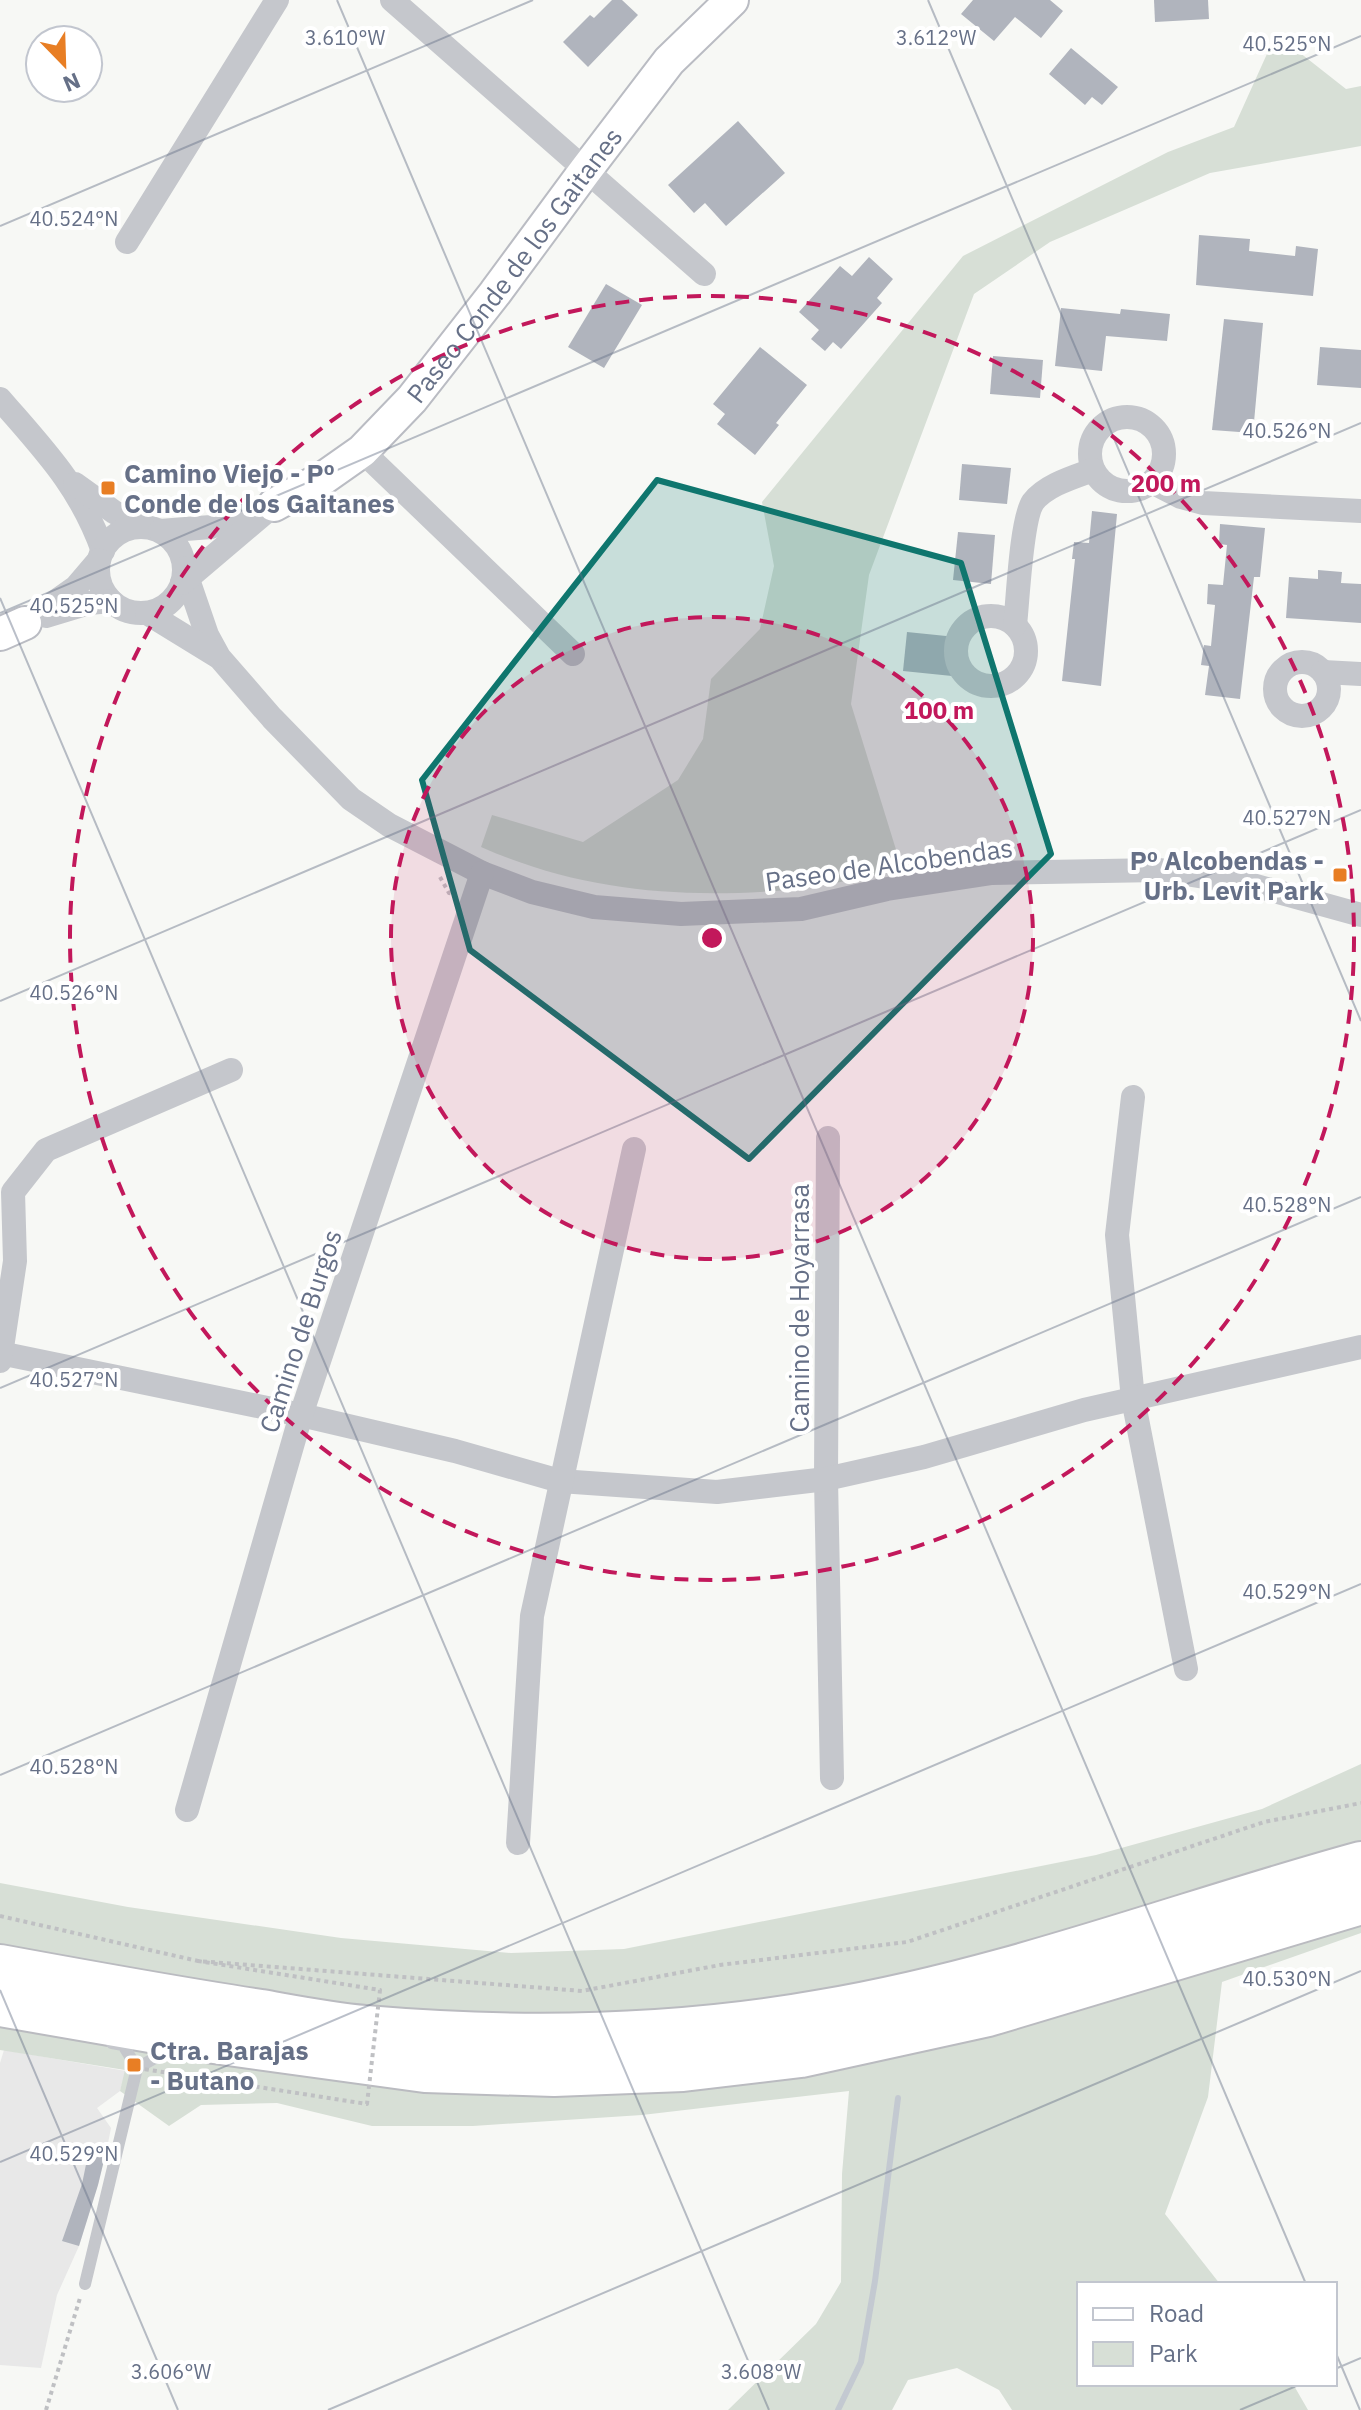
<svg xmlns="http://www.w3.org/2000/svg" width="1361" height="2410" font-family="'IBM Plex Sans',sans-serif">
<style>
.built{fill:#e8e8e8}
.green{fill:#d7dfd6}
.lines{fill:none;stroke-linecap:round;stroke-linejoin:round}
.stream{stroke:#c3c9d1;stroke-width:6}
.building{fill:#b0b4bd}
.secondary-casing{stroke:#babcc3;stroke-width:36}
.highway-casing{stroke:#babbc0;stroke-width:46}
.path{stroke:#bfc0c3;stroke-width:4;stroke-dasharray:4 4;stroke-linecap:butt}
.lane{stroke:#c5c7cc;stroke-width:12}
.street{stroke:#c5c7cc;stroke-width:24}
.secondary{stroke:#fff;stroke-width:32}
.highway{stroke:#fff;stroke-width:42}
.path-bridge{stroke:#bfc0c3;stroke-width:4;stroke-dasharray:4 4;stroke-linecap:butt}
.marked{fill:#0f766e;fill-opacity:0.2;stroke:#0f766e;stroke-width:6;stroke-linejoin:round}
.ticks{fill:none;stroke:#667087;stroke-width:2;stroke-opacity:0.45}
.ring{fill:none;stroke:#c2185b;stroke-width:4;stroke-dasharray:14 10}
.poi-dot{fill:#e87e24;stroke:#fff;stroke-width:3}
.labels{text-anchor:middle;dominant-baseline:central;stroke-width:8;stroke-linejoin:round;paint-order:stroke}
.street-label{font-size:26px;fill:#667087;stroke:#fff}
.poi-label{font-size:26px;font-weight:bold;fill:#667087;stroke:#fff;text-anchor:start}
.ticks-label{font-size:20px;text-anchor:middle;fill:#667087;stroke:#fff;stroke-width:8;stroke-linejoin:round;paint-order:stroke}
.centre{fill:#c2185b;stroke:#fff;stroke-width:4}
.ring-label{font-size:24px;text-anchor:middle;font-weight:bold;fill:#c2185b;stroke:#fff;stroke-width:8;stroke-linejoin:round;paint-order:stroke}
</style>
<rect width="100%" height="100%" fill="#f7f8f5"/>
<path class="built" d="M4 2050 126 2071 120 2091 97 2108 111 2128 107 2148 98 2185 79 2246 57 2295 41 2368 0 2365V2063Z"/>
<g class="green">
<path d="M1276 34 1346 89 1361 86V146L1210 173 1050 242 974 294 869 575 851 704 902 869C865 876 826 887 788 890 680 899 580 891 481 847L492 815 583 842 678 780 703 739 711 679 760 629 774 566 762 502 963 256 1168 152 1234 127Z"/>
<path d="M1361 1764V1933L1222 1982 1208 2097 1165 2214 1220 2284H1079V2384H1293L1308 2410H1012L999 2390 957 2368 908 2380 892 2410H728L816 2324 841 2282 842 2174 849 2091 642 2115 473 2126H372L277 2103 201 2105 169 2126 120 2091 125 2070 0 2050V1883L128 1907 341 1938 511 1953 624 1949 1096 1855 1262 1809Z"/>
</g>
<g class="lines">
<path class="stream" d="M838 2410 861 2362 875 2281 898 2098"/>
</g>
<g class="building">
<path d="M612 0H622L638 15 588 67 563 42 590 15 594 18Z"/>
<path d="M973 0H1050L1063 11 1041 38 1015 17 994 41 961 14Z"/>
<path d="M1154 0H1208L1209 19 1155 22Z"/>
<path d="M1071 48 1118 87 1102 105 1092 97 1085 105 1049 74Z"/>
<path d="M738 121 785 173 726 226 705 203 694 213 668 185Z"/>
<path d="M1199 235 1250 239 1249 251 1295 256 1296 246 1318 249 1313 296 1196 285Z"/>
<path d="M869 257 893 279 877 298 882 303 841 349 833 342 825 351 811 339 819 330 799 312 840 266 852 276Z"/>
<path d="M606 284 642 305 604 368 568 347Z"/>
<path d="M1061 308 1120 314 1121 309 1170 314 1167 341 1106 336 1102 371 1055 366Z"/>
<path d="M1224 319 1263 323 1253 433 1212 430Z"/>
<path d="M760 347 807 385 776 423 779 425 755 455 717 424 725 414 713 404Z"/>
<path d="M1320 347 1361 350V388L1317 385Z"/>
<path d="M993 356 1043 360 1040 398 990 394Z"/>
<path d="M962 464 1011 468 1007 504 959 500Z"/>
<path d="M1092 511 1117 514 1101 686 1062 681 1075 559H1072L1074 542 1089 543Z"/>
<path d="M1220 524 1265 528 1260 577H1254L1240 699 1205 695 1209 666 1201 665 1204 645 1211 646 1215 605 1207 604 1208 584 1223 585 1227 545 1219 544Z"/>
<path d="M958 532 995 535 991 584 953 580Z"/>
<path d="M1318 570 1342 572 1341 583 1361 584V623L1286 618 1289 577 1318 579Z"/>
<path d="M907 632 956 637 952 676 903 671Z"/>
<path d="M90 2145 107 2148 98 2185 79 2246 62 2241 82 2184Z"/>
</g>
<g class="lines">
<defs>
<g id="secondary">
<path id="s1" d="M274 505 325 477 362 451 412 399 495 293 585 171 669 61 732 0"/>
<path d="M0 634 25 623"/>
</g>
<g id="highway">
<path d="M0 1966C87 1982 174 1998 261 2011 295 2017 330 2024 365 2027 518 2040 672 2038 823 2011 1007 1980 1182 1912 1361 1863"/>
<path d="M0 2005 214 2042 425 2071 554 2075 683 2070 801 2056 988 2015 1361 1903"/>
</g>
</defs>
<use href="#secondary" class="secondary-casing"/>
<use href="#highway" class="highway-casing"/>
<g class="path">
<path d="M440 877 449 893 454 894"/>
<path d="M0 1916 198 1961 582 1991 720 1965 907 1942 1264 1822 1361 1803"/>
<path d="M46 2410 80 2298"/>
</g>
<g class="lane">
<path d="M137 2068 173 2048"/>
<path d="M85 2284 137 2068 123 2045 112 2043"/>
</g>
<g class="street">
<path d="M392 0 704 274"/>
<path d="M127 242 277 0"/>
<path d="M0 399C44 450 80 486 103 551"/>
<circle cx="1127" cy="454" r="37"/>
<path d="M362 451 573 654"/>
<path d="M1152 482 1181 497 1203 503 1361 511"/>
<path d="M75 484 114 512 141 527"/>
<circle cx="141" cy="570" r="43"/>
<path d="M160 531 211 527 257 511"/>
<path d="M184 568 207 635 219 657 272 718 351 799 389 825 482 873 532 892 594 907 681 914 801 909 887 889 992 873 1160 870 1249 884 1361 915"/>
<path d="M182 583 274 505"/>
<path d="M147 613 217 656"/>
<path d="M46 616 89 603 111 601"/>
<circle cx="991" cy="651" r="35"/>
<path d="M25 623 76 587 99 560"/>
<path d="M1015 625C1018 600 1021 520 1033 502 1046 485 1074 477 1093 470"/>
<circle cx="1302" cy="689" r="27"/>
<path d="M1323 672 1361 674"/>
<path d="M1133 1097 1117 1235 1133 1399 1186 1669"/>
<path d="M828 1138 826 1479 832 1778"/>
<path d="M0 1353 301 1415 455 1451 560 1481 717 1492 826 1479 924 1457 1084 1410 1361 1347"/>
<path d="M0 1361 15 1261 13 1192 46 1150 231 1070"/>
<path d="M187 1810 301 1415 482 873"/>
<path d="M518 1843 532 1616 634 1149"/>
</g>
<use href="#secondary" class="secondary"/>
<use href="#highway" class="highway"/>
<path class="path-bridge" d="M137 2068 367 2104 380 1990 198 1961"/>
</g>
<path class="marked" d="M657 480 961 563 1051 854 749 1159 470 950 422 780Z"/>
<path class="ticks" d="M337 0 1306 2284M928 0 1361 1021M0 226 533 0M0 598 769 2410M0 613 1361 36M0 1001 1361 423M0 1388 1361 810M0 1775 1361 1197M0 1990 178 2410M0 2162 1361 1584M1335 2351 1360 2410M1335 2369 1361 2358M328 2410 1361 1971M1240 2410 1301 2384"/>
<circle cx="712" cy="938" r="321" fill="#c2185b" fill-opacity=".12"/>
<g class="ring">
<circle cx="712" cy="938" r="321"/>
<circle cx="712" cy="938" r="642"/>
</g>
<g class="poi-dot">
<rect x="100" y="480" width="16" height="16" rx="4"/>
<rect x="1332" y="867" width="16" height="16" rx="4"/>
<rect x="126" y="2057" width="16" height="16" rx="4"/>
</g>
<g class="labels">
<g class="street-label">
<text stroke="none"><textPath href="#s1" startOffset="344">Paseo Conde de los Gaitanes</textPath></text>
<text transform="translate(889 864) rotate(-8)">Paseo de Alcobendas</text>
<text transform="translate(799 1308) rotate(-90)">Camino de Hoyarrasa</text>
<text transform="translate(300 1331) rotate(-72)">Camino de Burgos</text>
</g>
<g class="poi-label">
<text x="124" y="473">Camino Viejo - Pº<tspan x="124" dy="30">Conde de los Gaitanes</tspan></text>
<text x="1324" y="860" text-anchor="end">Pº Alcobendas -<tspan x="1324" dy="30">Urb. Levit Park</tspan></text>
<text x="150" y="2050">Ctra. Barajas<tspan x="150" dy="30">- Butano</tspan></text>
</g>
</g>
<g class="ticks-label">
<text x="345" y="45">3.610°W</text>
<text x="936" y="45">3.612°W</text>
<text x="1287" y="51">40.525°N</text>
<text x="74" y="226">40.524°N</text>
<text x="1287" y="438">40.526°N</text>
<text x="74" y="613">40.525°N</text>
<text x="1287" y="825">40.527°N</text>
<text x="74" y="1000">40.526°N</text>
<text x="1287" y="1212">40.528°N</text>
<text x="74" y="1387">40.527°N</text>
<text x="1287" y="1599">40.529°N</text>
<text x="74" y="1774">40.528°N</text>
<text x="1287" y="1986">40.530°N</text>
<text x="74" y="2161">40.529°N</text>
<text x="171" y="2379">3.606°W</text>
<text x="761" y="2379">3.608°W</text>
</g>
<circle cx="712" cy="938" r="12" class="centre"/>
<g class="ring-label">
<text x="1166" y="492">200 m</text>
<text x="939" y="719">100 m</text>
</g>
<rect x="1077" y="2282" width="260" height="104" fill="#ffffff" stroke="#c2c6cf" stroke-width="2"/>
<rect x="1093" y="2308" width="40" height="12" fill="#ffffff" stroke="#c2c6cf" stroke-width="2"/>
<text x="1149" y="2322" font-size="24" fill="#667087">Road</text>
<rect x="1093" y="2342" width="40" height="24" fill="#d7dfd6" stroke="#c2c6cf" stroke-width="2"/>
<text x="1149" y="2362" font-size="24" fill="#667087">Park</text>
<g transform="translate(64 64) rotate(157)"><circle r="38" fill="#ffffff" stroke="#c2c6cf" stroke-width="2"/>
<path d="M0-6L14 30L0 20L-14 30Z" fill="#e87e24"/>
<text y="-12" font-size="22" font-weight="bold" text-anchor="middle" fill="#667087">N</text>
</g>
</svg>
